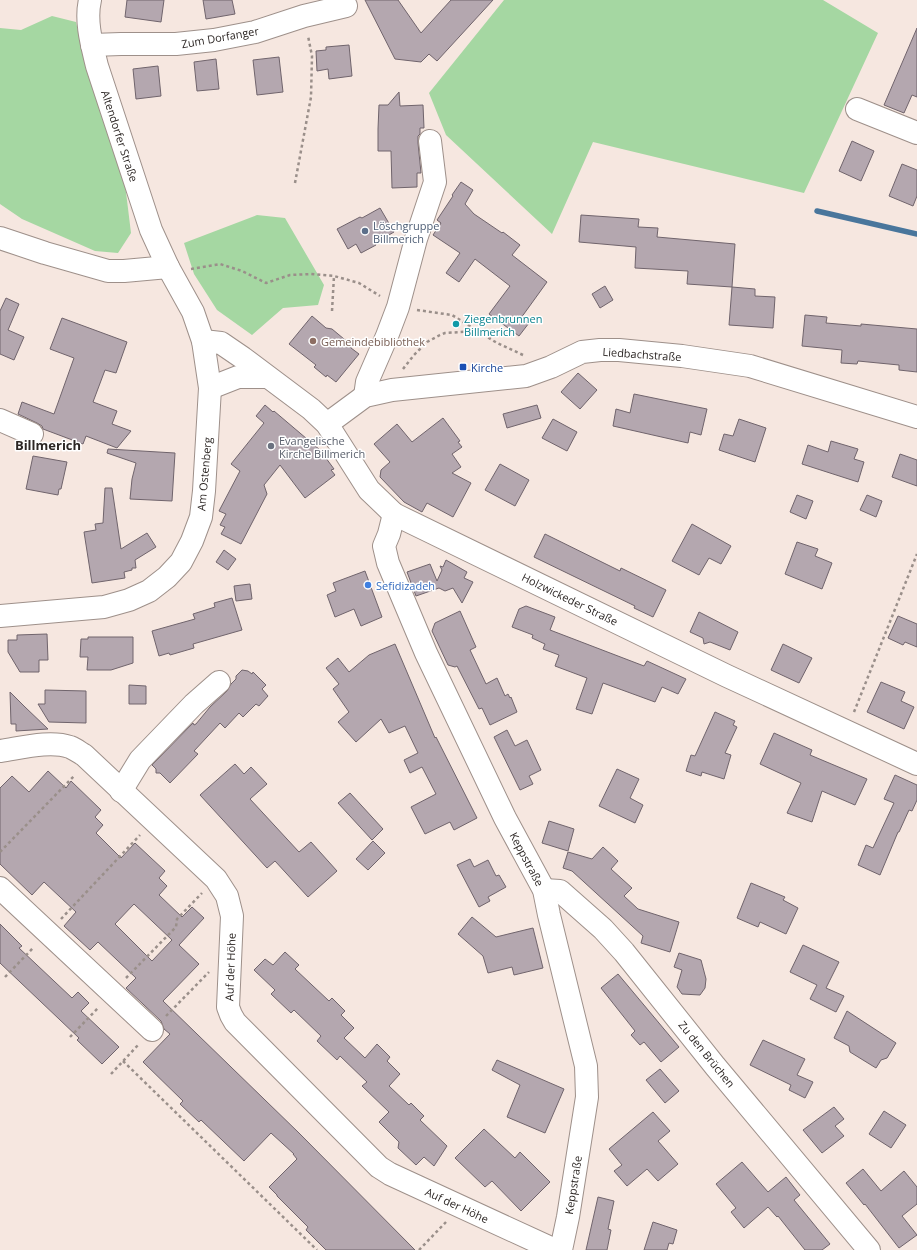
<svg xmlns="http://www.w3.org/2000/svg" width="917" height="1250" font-family="'Open Sans',sans-serif">
<style>
.green{fill:#a5d7a2}
.lines{fill:none;stroke-linecap:round;stroke-linejoin:round}
.stream{stroke:#49769c;stroke-width:5.5}
.building{fill:#b4a7af;stroke:#70646c;fill-rule:evenodd}
.minor-casing{stroke:#9e908a;stroke-width:24}
.path{stroke:#9a8f8a;stroke-width:2.5;stroke-dasharray:3 3;stroke-linecap:butt}
.minor{stroke:#fff;stroke-width:22}
.service-dot{fill:#5c6f8a;stroke:#fff;stroke-width:1.5}
.culture-dot{fill:#0f9aa8;stroke:#fff;stroke-width:1.5}
.education-dot{fill:#8d6e63;stroke:#fff;stroke-width:1.5}
.transit-dot{fill:#1a4fb4;stroke:#fff;stroke-width:1.5}
.worship-dot{fill:#6b7280;stroke:#fff;stroke-width:1.5}
.shop-dot{fill:#3f7fe0;stroke:#fff;stroke-width:1.5}
.labels{text-anchor:middle;dominant-baseline:central;stroke-width:3;stroke-linejoin:round;paint-order:stroke}
.street-label{font-size:11px;fill:#2c2624;stroke:#fff}
.service-label{font-size:11px;fill:#4e5e75;stroke:#fff;text-anchor:start}
.culture-label{font-size:11px;fill:#0d838f;stroke:#fff;text-anchor:start}
.education-label{font-size:11px;fill:#785e54;stroke:#fff;text-anchor:start}
.transit-label{font-size:11px;fill:#164399;stroke:#fff;text-anchor:start}
.worship-label{font-size:11px;fill:#5b616d;stroke:#fff;text-anchor:start}
.shop-label{font-size:11px;fill:#366cbe;stroke:#fff;text-anchor:start}
.quarter-label{font-size:13px;font-weight:bold;fill:#2c2624;stroke:#fff}
</style>
<rect width="100%" height="100%" fill="#f6e7e0"/>
<g class="green">
<path d="M504 0H823L878 33 804 193 593 142 552 234 446 135 429 93Z"/>
<path d="M52 16 76 22 83 54 125 184 131 233 118 253 95 251 22 219 0 204V28L21 30Z"/>
<path d="M257 215 285 218 324 285 318 305 283 308 252 335 217 310 194 274 184 243Z"/>
</g>
<g class="lines">
<path class="stream" d="M817 211 917 234"/>
</g>
<g class="building">
<path d="M127 0H164L161 22 125 17Z"/>
<path d="M203 0H232L235 14 206 19Z"/>
<path d="M365 0H398L421 33 451 0H493L437 61 429 54 421 62 395 59Z"/>
<path d="M917 28V97L912 95 904 113 884 105Z"/>
<path d="M349 45 352 76 329 79 328 69 317 71 316 51 326 50V47Z"/>
<path d="M279 57 283 92 257 95 253 60Z"/>
<path d="M216 59 219 89 197 91 194 62Z"/>
<path d="M158 66 161 96 136 99 133 69Z"/>
<path d="M399 92 400 106 423 105 424 128H420V134L418 136V143L421 173H417V187L392 188 391 151H378V129L379 105H388Z"/>
<path d="M852 141 874 151 861 181 839 171Z"/>
<path d="M902 164 917 170V196L913 206 889 196Z"/>
<path d="M461 182 473 190 465 204 474 214 502 233 503 232 520 245 512 255 547 282 521 318 529 323 519 336 489 314 510 286 475 259 459 282 446 273 460 253 433 235 441 223 437 220 453 196 452 195Z"/>
<path d="M380 208 394 232 375 243 376 245 361 253 356 244 348 249 337 229 360 217 362 218Z"/>
<path d="M581 215 639 219 638 227 658 228 657 237 735 244 732 287 687 284 688 271 635 268 636 247 579 242Z"/>
<path d="M605 286 613 300 600 308 592 294Z"/>
<path d="M732 287 755 289V296L775 297 773 328 729 325Z"/>
<path d="M6 298 19 304 8 330 24 337 14 360 0 354V311Z"/>
<path d="M805 315 827 317 826 323 861 326V324L917 329V372L899 370V365L858 361 857 364 841 363 842 350 802 346Z"/>
<path d="M312 316 326 328 332 329 350 344 351 348 359 354 336 382 327 375 326 377 314 367 316 365 289 344Z"/>
<path d="M62 318 127 342 116 373 105 370 93 402 117 411 112 424 131 431 117 448 86 436 83 444 43 429 42 426 37 423 18 414 22 402 54 414 74 358 50 349Z"/>
<path d="M578 373 597 390 580 409 561 392Z"/>
<path d="M634 394 707 409 701 435 690 432 688 443 613 426 616 409 630 413Z"/>
<path d="M265 405 273 412 274 411 320 450 334 469 331 470 335 475 305 498 280 465 264 485 267 494 241 544 221 534 225 527 220 525 226 514 219 511 240 471 231 464 264 423 256 416Z"/>
<path d="M537 405 541 418 507 428 503 414Z"/>
<path d="M443 418 460 441 458 442 462 447 452 454 461 467 452 473 471 483 453 517 427 503 422 512 404 502 380 477 381 470 390 462 374 444 397 424 412 442Z"/>
<path d="M553 419 577 432 567 451 542 438Z"/>
<path d="M739 419 766 428 755 462 719 450 724 434 733 436Z"/>
<path d="M831 441 858 449 854 459 864 462 858 482 802 464 808 445 828 452Z"/>
<path d="M108 449 175 453 172 501 130 499 132 479 136 463 107 453Z"/>
<path d="M900 454 917 460V486L892 477Z"/>
<path d="M33 456 67 462 61 489H59L58 495 26 489Z"/>
<path d="M500 464 529 480 515 506 485 490Z"/>
<path d="M105 488H112L121 549 147 533 156 547 135 560 136 568H132V570L124 572 125 578 92 583 84 532 96 530 95 524 103 523Z"/>
<path d="M797 495 813 501 806 519 790 512Z"/>
<path d="M867 495 882 501 876 517 860 510Z"/>
<path d="M692 524 731 546 721 564 709 558 699 575 672 561Z"/>
<path d="M545 534 620 571 621 568 666 590 653 617 634 608 635 606 534 557Z"/>
<path d="M797 542 818 549 815 556 832 563 822 589 785 574Z"/>
<path d="M224 550 236 559 228 570 216 562Z"/>
<path d="M446 560 467 572 464 578 473 582 462 603 453 588 445 591 439 588 416 596 407 572 430 564 437 581 442 570 440 566 443 567Z"/>
<path d="M365 571 382 617 361 626 354 609 335 617 327 595 336 591 333 583Z"/>
<path d="M250 584 252 599 236 601 234 586Z"/>
<path d="M232 598 242 630 193 644 194 648 170 655 169 653 159 656 152 631 195 619 193 614 215 607 214 603Z"/>
<path d="M526 606 555 617 550 630 644 666 647 661 686 679 678 694 662 687 655 702 603 683 592 714 576 709 587 678 555 666 559 655 543 649 545 644 532 638 533 635 512 627 519 609Z"/>
<path d="M460 611 476 647 470 650 486 684 497 678 505 696 508 694 510 698 511 697 517 712 490 725 482 708 479 709 457 666 455 667 448 665 432 631 435 623Z"/>
<path d="M699 612 738 632 730 650 710 642 704 644 703 638 690 632Z"/>
<path d="M898 616 917 624V647L905 642 903 645 888 638Z"/>
<path d="M47 634 48 660H39V672H20L8 652V640H17V635Z"/>
<path d="M88 637H133V663L111 670H87L88 657H80L81 639H88Z"/>
<path d="M395 644 435 738 436 737 477 818 454 830 450 822 425 834 411 807 436 794 422 767 410 773 404 760 418 753 405 726 389 733 381 719 356 742 338 722 349 712 333 689 339 684 326 668 338 658 349 672 369 655Z"/>
<path d="M783 644 812 658 799 683 771 670Z"/>
<path d="M242 670 248 671 252 674 253 672 266 685 262 689 268 696 259 706 256 704 243 717 239 713 225 728 220 723 194 751 198 754 170 783 160 773H156V769L152 765 193 723 194 725 196 724 210 707 227 691 231 684 236 679V676Z"/>
<path d="M881 682 905 692 901 701 914 707 904 729 867 712Z"/>
<path d="M129 685 146 686V704H129Z"/>
<path d="M45 690 86 691V723L49 722 38 704H45Z"/>
<path d="M10 692 25 707 48 729 16 731V724H11Z"/>
<path d="M715 712 735 721 733 725 737 727 725 753 731 755 724 779 702 772 701 776 686 771 691 755 695 756Z"/>
<path d="M507 730 515 746 527 740 541 770 529 776 533 784 520 790 494 737Z"/>
<path d="M774 733 812 750 810 755 867 779 855 805 822 791 812 822 787 813 801 783 760 764Z"/>
<path d="M235 764 244 774 251 767 267 784 250 799 299 852 311 842 337 871 308 897 275 861 267 868 200 795Z"/>
<path d="M617 769 639 779 630 798 643 805 635 823 599 806Z"/>
<path d="M48 771 66 788 71 781 101 810 95 817 103 825 96 833 121 858 135 843 165 871 159 878 167 886 159 895 182 917 192 907 204 918 179 945 199 964 163 1001 299 1133 415 1250H326L306 1230 308 1227 277 1196V1195L269 1187 297 1159 293 1154H294L271 1133 244 1161 201 1120 199 1122 180 1104 183 1101 143 1062 170 1034 164 1029 161 1021 126 988 136 978 98 942 90 950 64 926 76 912 44 882 32 895 0 864V788L12 776 29 792ZM134 904 172 940 152 961 115 924Z"/>
<path d="M895 775 917 785V800L912 811 909 810 899 832H898L880 875 858 865 866 845 873 848 894 803 884 799Z"/>
<path d="M350 793 383 829 372 840 338 803Z"/>
<path d="M549 821 574 829 568 851 542 843Z"/>
<path d="M373 841 385 853 368 870 356 859Z"/>
<path d="M603 847 618 861 611 869 632 888 624 896 638 909 679 922 670 952 641 943 643 936 572 871 563 868 568 852 592 859Z"/>
<path d="M470 859 474 867 488 860 496 876 499 875 506 887 488 897 490 901 479 907 457 865Z"/>
<path d="M751 883 785 897 783 900 798 908 786 934 760 922 758 927 737 918Z"/>
<path d="M472 917 496 937 533 928 543 968 514 975 512 967 488 973 483 956 458 934Z"/>
<path d="M0 924 22 946 19 948 72 998 78 992 89 1003 81 1011 119 1047 102 1064 77 1040 79 1038 0 963Z"/>
<path d="M803 945 839 962 826 988 844 996 836 1012 810 999 817 985 790 972Z"/>
<path d="M285 952 299 965 295 969 329 1001 332 998 345 1011 341 1015 354 1028 344 1038 365 1058 377 1044 390 1057 387 1061 400 1074 389 1086 409 1105 411 1103 424 1116 420 1120 447 1146 434 1166 424 1157 416 1165 398 1148 399 1142 379 1122 389 1112 362 1086 367 1082 340 1056 337 1060 317 1041 321 1036 294 1010 291 1013 271 994 275 990 254 970 265 959 273 965Z"/>
<path d="M679 953 701 960 706 979 705 988 700 995 682 994 677 987 682 970 674 967Z"/>
<path d="M618 974 679 1047 661 1062 644 1042 640 1045 631 1035 635 1031 601 988Z"/>
<path d="M847 1011 896 1043 887 1058 881 1060 876 1068 850 1052 849 1046 834 1038Z"/>
<path d="M763 1040 805 1059 797 1075 813 1082 805 1098 789 1090 791 1085 750 1065Z"/>
<path d="M497 1060 564 1089 545 1133 507 1117 520 1085 492 1070Z"/>
<path d="M660 1069 679 1091 665 1103 646 1080Z"/>
<path d="M834 1107 844 1119 835 1126 844 1136 822 1153 803 1130Z"/>
<path d="M884 1111 906 1125 891 1148 869 1134Z"/>
<path d="M653 1112 670 1131 658 1141 678 1164 658 1181 647 1169 627 1186 614 1171 622 1165 609 1149Z"/>
<path d="M484 1129 515 1158 520 1152 550 1182 521 1211 492 1181 485 1187 455 1158Z"/>
<path d="M742 1162 768 1192 786 1177 800 1195 794 1200 830 1244 822 1250H805L778 1216 777 1217 768 1207 744 1228 731 1212 736 1208 716 1184Z"/>
<path d="M863 1169 881 1191 904 1171 917 1187V1204L902 1216 917 1235 899 1248 865 1204 864 1205 846 1183Z"/>
<path d="M598 1197 614 1201 608 1229 611 1230 607 1250H586Z"/>
<path d="M653 1222 677 1230 673 1244 669 1243 667 1250H644Z"/>
</g>
<g class="lines">
<defs>
<g id="minor">
<path d="M92 45 121 44H176L214 40 255 32 304 16 346 6"/>
<path d="M857 109 917 133"/>
<path d="M0 238 45 253 108 271H124L168 267"/>
<path d="M203 341 221 343 243 358 311 409 327 424 369 490 394 514 727 676 917 764"/>
<path d="M210 388 238 377H267"/>
<path d="M365 396 367 382 387 336 398 307 416 239 435 182 430 141"/>
<path d="M0 420 32 434"/>
<path d="M327 424 365 396 392 390 526 376 551 367 582 352 600 350H619L682 356 750 366 917 417"/>
<path d="M394 514 389 534 384 546 388 563 426 653 505 818 544 890 549 915 586 1066 587 1097 568 1217 561 1250"/>
<path d="M0 616 104 607 129 600 149 591 167 577 181 562 192 541 201 517 204 491 210 388 203 341 193 312 168 267 151 230 97 66C92 45 85 21 90 0"/>
<path d="M0 751C21 748 50 740 70 747 75 749 79 752 84 755L216 879 227 896 232 916 228 1007 231 1015 235 1022 379 1167 390 1174 555 1250"/>
<path d="M121 791 140 760 194 704 219 682"/>
<path d="M0 888 152 1030"/>
<path d="M544 890 560 891 603 929 624 952 715 1066 869 1250"/>
</g>
</defs>
<use href="#minor" class="minor-casing"/>
<g class="path">
<path d="M295 183 311 97 312 56 308 36"/>
<path d="M191 269 220 264 242 271 266 283 290 275 311 274 334 276 359 283 380 296"/>
<path d="M417 310 452 315 497 343 523 355"/>
<path d="M332 311 334 276"/>
<path d="M403 369 414 355 427 342 440 335 445 333 478 331"/>
<path d="M854 712 917 554"/>
<path d="M0 852 75 775"/>
<path d="M61 919 140 835"/>
<path d="M5 977 34 947"/>
<path d="M126 978 176 927 177 919 202 893"/>
<path d="M166 1016 209 972"/>
<path d="M70 1037 99 1007"/>
<path d="M123 1061 317 1250"/>
<path d="M111 1074 139 1044"/>
<path d="M419 1250 446 1222"/>
</g>
<use href="#minor" class="minor"/>
</g>
<circle class="service-dot" cx="365" cy="231" r="4"/>
<circle class="culture-dot" cx="456" cy="324" r="4"/>
<circle class="education-dot" cx="313" cy="341" r="4"/>
<rect class="transit-dot" x="459" y="363" width="8" height="8" rx="2"/>
<circle class="worship-dot" cx="271" cy="446" r="4"/>
<circle class="shop-dot" cx="368" cy="585" r="4"/>
<g class="labels">
<g class="street-label">
<text transform="translate(220 37) rotate(-10)">Zum Dorfanger</text>
<text transform="translate(120 136) rotate(72)">Altendorfer Straße</text>
<text transform="translate(642 354) rotate(4)">Liedbachstraße</text>
<text transform="translate(204 474) rotate(-85)">Am Ostenberg</text>
<text transform="translate(570 599) rotate(26)">Holzwickeder Straße</text>
<text transform="translate(527 859) rotate(62)">Keppstraße</text>
<text transform="translate(230 967) rotate(-88)">Auf der Höhe</text>
<text transform="translate(707 1054) rotate(51)">Zu den Brüchen</text>
<text transform="translate(573 1185) rotate(-81)">Keppstraße</text>
<text transform="translate(457 1205) rotate(25)">Auf der Höhe</text>
</g>
<g class="service-label">
<text x="373" y="225">Löschgruppe<tspan x="373" dy="13">Billmerich</tspan></text>
</g>
<g class="culture-label">
<text x="464" y="318">Ziegenbrunnen<tspan x="464" dy="13">Billmerich</tspan></text>
</g>
<g class="education-label">
<text x="321" y="341">Gemeindebibliothek</text>
</g>
<g class="transit-label">
<text x="471" y="367">Kirche</text>
</g>
<g class="worship-label">
<text x="279" y="440">Evangelische<tspan x="279" dy="13">Kirche Billmerich</tspan></text>
</g>
<g class="shop-label">
<text x="376" y="585">Sefidizadeh</text>
</g>
<g class="quarter-label">
<text x="48" y="445">Billmerich</text>
</g>
</g>
</svg>
